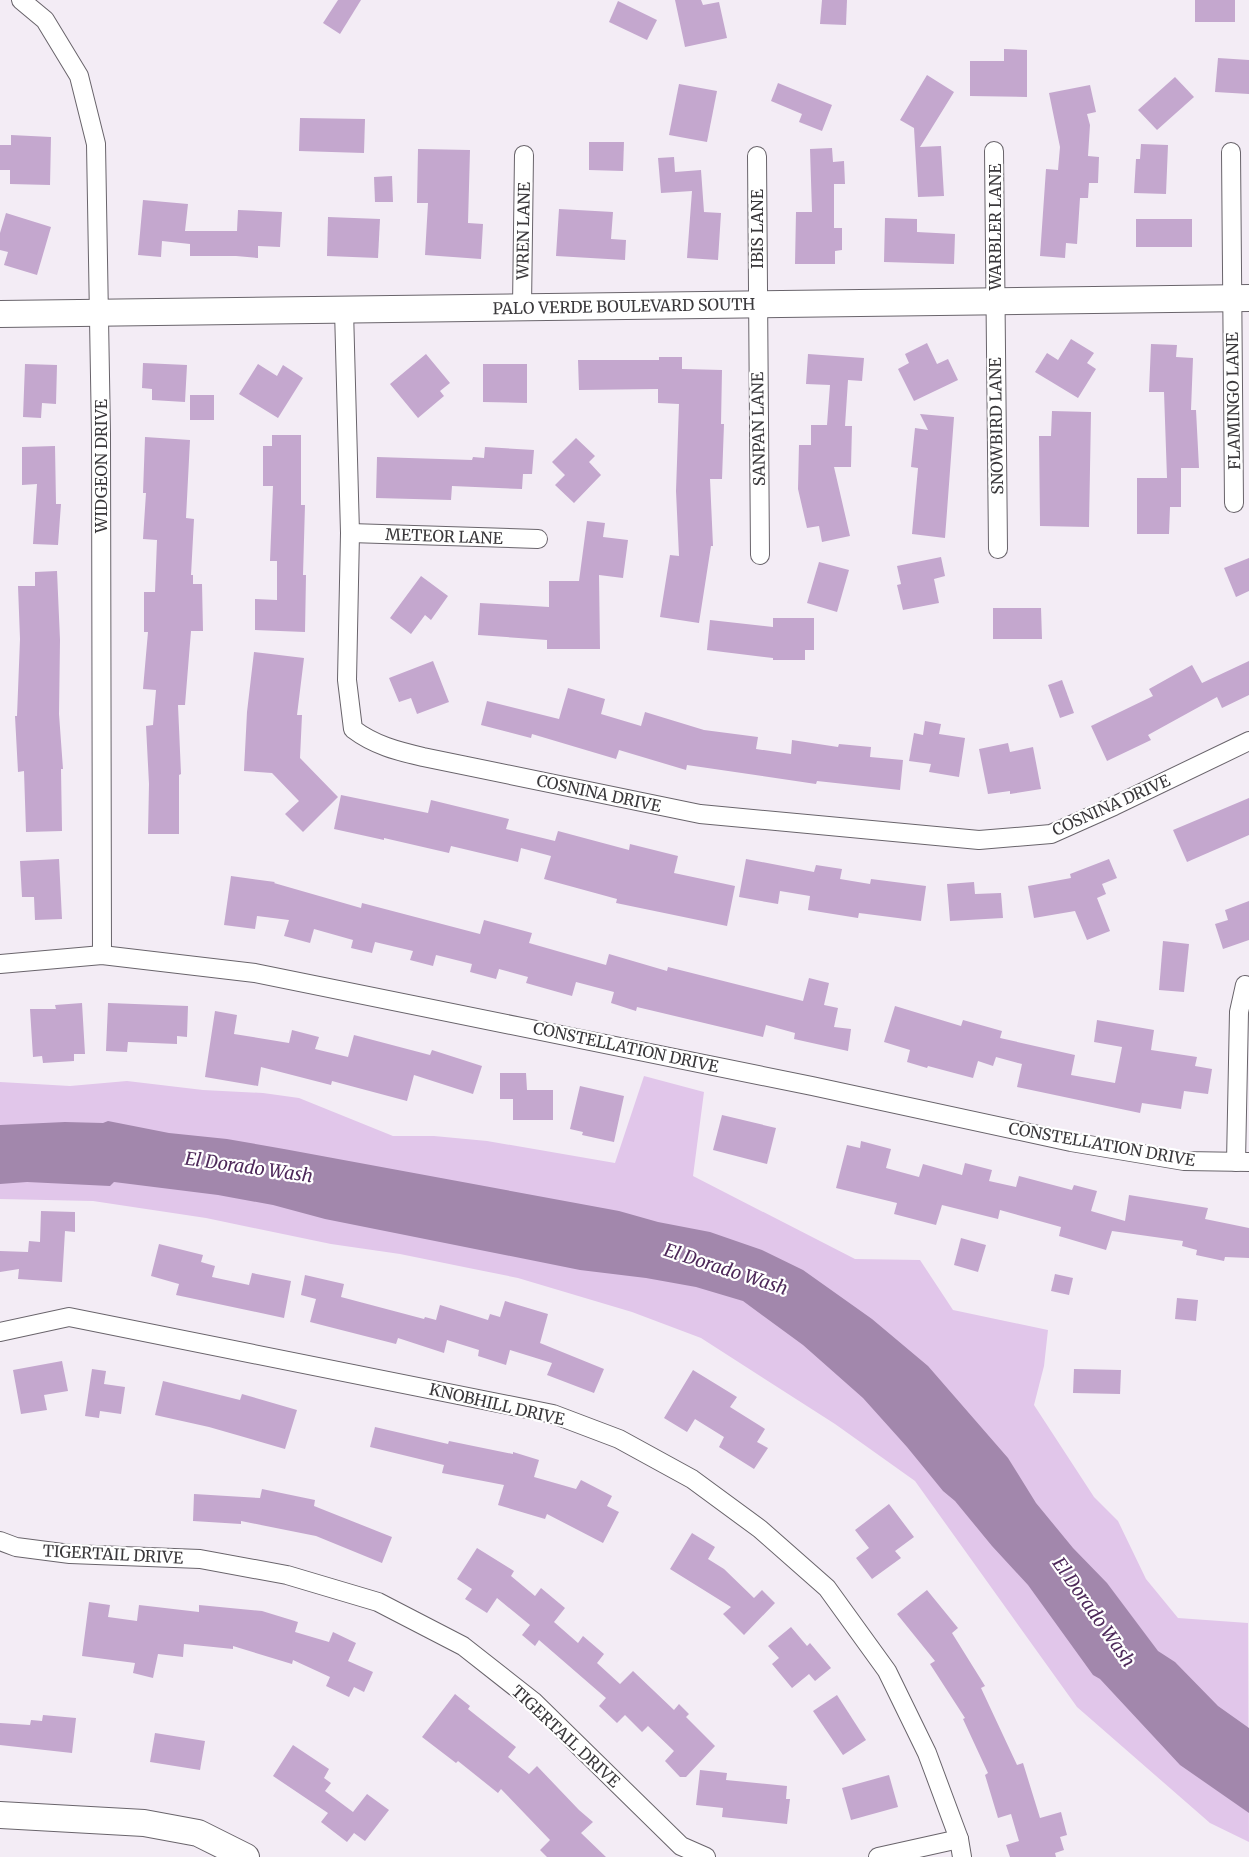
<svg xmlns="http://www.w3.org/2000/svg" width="1249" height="1857" font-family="Merriweather,serif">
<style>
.green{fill:#e1c6ea}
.water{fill:#a287ac}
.building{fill:#c4a7ce}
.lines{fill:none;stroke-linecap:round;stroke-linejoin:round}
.street-casing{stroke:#69646b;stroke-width:20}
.secondary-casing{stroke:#69646b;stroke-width:28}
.street{stroke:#fff;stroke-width:18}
.secondary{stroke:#fff;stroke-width:26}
.labels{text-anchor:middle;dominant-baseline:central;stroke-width:4.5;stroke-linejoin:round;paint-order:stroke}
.street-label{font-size:16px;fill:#3a383b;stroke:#fff}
.water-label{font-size:18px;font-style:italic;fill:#4e295a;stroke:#fff}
</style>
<rect width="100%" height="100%" fill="#f3ecf5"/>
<path class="green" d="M644 1076 704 1092 693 1176 855 1259 920 1260 953 1310 1048 1330 1044 1366 1034 1405 1094 1497 1118 1521 1146 1579 1178 1618 1248 1623 1249 1842 1210 1823 1077 1707 915 1481 835 1424 701 1338 632 1312 518 1278 400 1254 331 1244 206 1218 93 1201 0 1199V1082L70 1086 127 1081 203 1090 263 1093 299 1098 393 1136H434L487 1141 615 1163Z"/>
<path class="water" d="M108 1121 169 1133 227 1139 284 1149 619 1211 658 1222 710 1232 762 1250 803 1270 872 1319 928 1366 1008 1458 1036 1503 1073 1548 1107 1583 1158 1651 1175 1662 1218 1706 1249 1728V1813L1180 1765 1100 1679 1093 1675 1028 1585 992 1546 955 1501 943 1491 907 1447 863 1398 803 1345 743 1301 696 1287 646 1278 580 1270 325 1219 273 1205 218 1195 114 1182 110 1186 27 1182 0 1184V1125L65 1122 103 1123Z"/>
<g class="building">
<path d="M338 0H361L340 34 323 23Z"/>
<path d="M675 0H701L703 5 719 2 727 38 685 47Z"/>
<path d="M822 0H847L846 25 820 24Z"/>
<rect x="1195" y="0" width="40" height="22"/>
<path d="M618 1 657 20 647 40 609 22Z"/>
<path d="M1004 49 1027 50V97L970 96V61H1004Z"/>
<path d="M1218 58 1249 60V94L1215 92Z"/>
<path d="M927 75 954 92 920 147 941 146 944 196 918 197 914 128 900 120Z"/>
<path d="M1175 77 1194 97 1157 130 1138 110Z"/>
<path d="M778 83 832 105 822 131 799 122 802 114 771 101Z"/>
<path d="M679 84 717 91 707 142 669 135Z"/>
<path d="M1090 85 1096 112 1087 114 1090 125 1088 156 1099 157 1098 183H1089L1088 198H1080L1077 244 1066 243 1065 258 1040 256 1046 169 1058 170 1060 147 1049 93Z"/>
<path d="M300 118 365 119 364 153 299 151Z"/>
<path d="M11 135 51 137 50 185 10 184V170H0V145H11Z"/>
<path d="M589 142H624L623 171 589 170Z"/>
<path d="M1141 144 1168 145 1166 194 1134 193 1136 159H1140Z"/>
<path d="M832 148 833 162 844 161 845 184H834V228H842V250L835 251V264H795L796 212H812L810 149Z"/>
<path d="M418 149 470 150 468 223 483 224 481 259 425 255 428 203H417Z"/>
<path d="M674 157 675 172 701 170 704 212 721 213 718 260 687 258 692 191 661 193 658 158Z"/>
<path d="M392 176 393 202H375L374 177Z"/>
<path d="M143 200 188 204 185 231H237L238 210 282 212 280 247 258 246V258L236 256H190V244L162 241 161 257 138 255Z"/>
<path d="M559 209 613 212 611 239 626 240 625 260 556 256Z"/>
<path d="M6 213 51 227 37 275 4 265 8 252 0 250V233Z"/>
<path d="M328 217 380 219 378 258 327 256Z"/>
<path d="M885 218 917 219V232L955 234 954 264 884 262Z"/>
<rect x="1136" y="219" width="56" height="28"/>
<path d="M1071 339 1094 353 1087 363 1096 369 1078 398 1035 372 1047 353 1058 360Z"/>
<path d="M927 343 937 364 948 359 958 380 914 401 898 369 909 363 905 354Z"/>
<path d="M1151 344 1177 345 1176 357 1193 358 1191 410H1196L1199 468H1181V507H1170L1169 534H1137V478H1167L1164 392H1149Z"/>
<path d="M426 354 450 383 440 391 444 396 418 418 390 384Z"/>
<path d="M808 354 864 358 862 381 848 380 845 426H852L851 467H834L850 536 822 542 819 526 807 528 798 489 799 445H811V425H827L830 385 806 384Z"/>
<path d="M659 357H682V369L722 370 721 424H724L722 479H710L713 546H711L699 623 660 617 670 555 679 556 676 491 679 404 658 403V389L579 390 578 360H659Z"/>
<path d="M143 363 187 365 185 402 152 400V389L142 388Z"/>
<path d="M25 364 57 365 56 404 42 403 41 418 23 417Z"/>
<path d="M258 364 277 376 283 365 303 378 278 418 239 394Z"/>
<path d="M483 364H527V403L483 402Z"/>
<rect x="190" y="395" width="24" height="25"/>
<path d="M1052 411 1091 412 1089 527 1040 526 1039 436H1051Z"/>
<path d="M920 414 954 417 945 538 912 534 918 468 911 467 915 428 928 430Z"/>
<path d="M272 435H301V505H305L303 575H306L305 632 255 630V599L277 600V561H270L273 486H263V446H272Z"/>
<path d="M145 437 190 440 186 518 194 519 191 575H193V584H202L203 631H191L185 705H178L181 774 179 775V834H148L149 784 146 726 153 725 156 690 143 689 148 632H144V592H155L157 540 143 539 146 493H143Z"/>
<path d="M576 438 595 456 589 462 601 475 574 503 555 485 565 475 552 462Z"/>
<path d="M55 446 56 504H61L58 545 33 544 37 484 22 485V447Z"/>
<path d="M485 447 534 450 532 474H523L522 489 452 486 451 500 376 498 377 457 472 460 473 457 484 458Z"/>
<path d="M587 521 605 523 603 537 628 540 623 578 599 575 600 649H547V640L478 635 480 603 549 607V581H579Z"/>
<path d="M941 557 945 576 934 579 939 603 903 610 897 585 901 584 897 566Z"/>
<path d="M1249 558V591L1236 597 1224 568Z"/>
<path d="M819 562 849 570 837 612 807 603Z"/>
<path d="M57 571 60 640 59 714 63 769H61L62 831 26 832 24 771 18 772 15 716H17L20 639 18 586H35V572Z"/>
<path d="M421 576 448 596 431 620 425 615 411 634 390 618Z"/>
<path d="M993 608H1041L1042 639H993Z"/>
<path d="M773 618H814V650H805V660H773V658L707 650 710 620 773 627Z"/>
<path d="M254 652 304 658 297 715H302L300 758 338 797 303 832 285 814 299 801 272 773 244 771 247 712Z"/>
<path d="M433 661 449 702 417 714 411 698 399 702 389 678Z"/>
<path d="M1249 661V695L1222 708 1217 697 1148 735 1151 740 1107 761 1091 726 1153 696 1149 689 1192 665 1202 683Z"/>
<path d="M1062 680 1074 713 1060 718 1048 685Z"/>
<path d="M568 688 605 699 601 714 641 726 645 712 704 730 758 737 756 749 791 754 792 740 838 747 839 744 871 747 870 757 903 760 900 790 817 781 816 784 687 765 686 770 619 750 616 759 532 734 531 738 481 725 487 701 559 719Z"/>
<path d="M925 721 941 724 939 734 965 738 959 777 929 772 931 764 909 761 914 733 923 735Z"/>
<path d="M1008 743 1010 752 1033 747 1041 789 1010 794V791L988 794 979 749Z"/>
<path d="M341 795 428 813 431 800 509 819 506 829 555 841 558 831 629 850 630 844 678 856 674 873 735 886 727 926 616 903 617 899 544 879 551 856 521 848 518 862 451 846 449 853 384 838V840L334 829Z"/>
<path d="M1249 798V835L1187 862 1173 830Z"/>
<path d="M59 859 62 919 35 920 34 897H22L20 861Z"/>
<path d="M746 859 814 872 816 865 842 869 840 879 870 884 871 879 926 886 921 921 859 913 858 918 808 910 810 896 780 891 778 904 739 897Z"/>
<path d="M1109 859 1117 878 1102 884 1106 894 1097 898 1110 931 1087 940 1075 911 1034 918 1028 886 1071 878 1070 874Z"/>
<path d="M231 876 275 882 274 883 361 908 362 903 480 934 484 920 532 933 529 943 606 965 609 954 667 971 668 967 803 1001 809 978 829 983 824 1005 838 1008 834 1027 851 1029 848 1051 794 1039 795 1033 766 1025 763 1037 637 1007 636 1011 611 1003 614 992 576 982 572 996 526 983 528 977 499 969 496 979 470 972 472 964 436 955 433 966 410 960 413 951 375 942 372 953 351 948 353 940 314 929 310 943 284 936 289 920 257 916 255 929 224 925Z"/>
<path d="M974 882 975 894 1001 893 1003 918 950 921 947 884Z"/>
<path d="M1249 901V940L1223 949 1215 924 1228 920 1225 910Z"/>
<path d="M1163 941 1189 944 1184 992 1159 990Z"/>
<path d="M82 1003 85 1054H74V1061L43 1063 42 1056 33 1057 30 1009H56L55 1005Z"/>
<path d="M108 1003 188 1006 187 1037 177 1036V1044L128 1042 127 1052 106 1051Z"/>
<path d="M895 1006 961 1026 963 1020 1002 1031 1000 1038 1075 1055 1071 1075 1115 1083 1122 1047 1094 1042 1097 1020 1154 1030 1151 1050 1197 1057 1195 1066 1212 1069 1208 1094 1184 1091 1181 1109 1142 1103 1140 1113 1017 1087 1022 1064 996 1057 993 1066 978 1061 973 1078 928 1066 927 1068 907 1062 910 1050 884 1042Z"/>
<path d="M215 1011 237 1015 234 1034 289 1043 292 1030 319 1037 315 1049 348 1057 354 1035 430 1055 432 1050 482 1066 473 1094 414 1075 407 1101 332 1081 331 1085 261 1067 258 1086 205 1077Z"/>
<path d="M500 1073H526L527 1090H553V1120H513V1099H500Z"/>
<path d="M580 1086 624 1096 614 1142 582 1135 583 1132 570 1129Z"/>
<path d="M722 1115 776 1128 767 1164 713 1150Z"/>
<path d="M861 1141 891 1149 886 1168 919 1177 923 1164 962 1175 965 1163 992 1170 989 1181 1016 1187 1019 1176 1072 1190 1074 1185 1097 1191 1091 1211 1125 1221 1129 1195 1208 1208 1205 1219 1249 1228V1258L1225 1257 1224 1261 1196 1255 1197 1250 1182 1246 1183 1241 1112 1231 1106 1250 1059 1236 1061 1227 1000 1210 998 1219 942 1205 936 1225 894 1214 897 1203 836 1188 847 1145 860 1148Z"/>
<path d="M41 1211 75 1212V1232L65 1231 62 1282 18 1279 19 1269 0 1272V1251L28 1252 29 1241 40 1242Z"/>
<path d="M961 1238 986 1245 978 1272 954 1265Z"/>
<path d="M159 1244 203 1255 201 1262 215 1266 212 1277 249 1285 252 1273 291 1281 284 1318 176 1295 179 1284 151 1276Z"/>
<path d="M1055 1274 1073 1278 1069 1295 1051 1291Z"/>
<path d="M305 1275 344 1284 341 1297 424 1319 425 1317 436 1320 440 1305 488 1320 490 1314 500 1317 505 1301 548 1314 540 1343 604 1369 594 1393 547 1375 552 1363 510 1350 506 1365 478 1356 479 1350 447 1340 444 1353 398 1338 396 1344 310 1322 316 1299 301 1295Z"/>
<path d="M1177 1298 1198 1300 1196 1321 1175 1319Z"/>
<path d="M62 1361 68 1391 44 1395 47 1410 21 1414 13 1370Z"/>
<path d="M92 1369 106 1371 104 1384 125 1387 121 1414 100 1411 99 1418 85 1416Z"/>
<path d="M1074 1369 1121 1370 1120 1394 1073 1393Z"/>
<path d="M693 1370 737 1397 730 1407 765 1429 757 1442 768 1448 754 1469 719 1447 724 1437 695 1419 687 1432 664 1418Z"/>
<path d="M163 1381 240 1400 242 1394 297 1410 285 1449 209 1427 155 1415Z"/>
<path d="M375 1427 448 1444 449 1441 513 1454V1452L539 1460 534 1477 576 1489 581 1480 612 1496 607 1506 619 1512 603 1543 547 1514 545 1519 498 1505 504 1485 442 1473 444 1465 370 1447Z"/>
<path d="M262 1489 315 1500 314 1506 392 1537 382 1563 316 1536 241 1521V1524L193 1521 194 1494 260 1498Z"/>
<path d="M889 1504 914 1537 895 1551 901 1558 872 1579 856 1558 869 1548 855 1530Z"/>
<path d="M692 1533 715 1547 708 1559 724 1569 754 1598 762 1590 775 1603 744 1635 723 1614 731 1607 670 1569Z"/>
<path d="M477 1548 514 1571 511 1576 535 1596 541 1588 565 1608 554 1622 578 1643 583 1636 604 1654 597 1663 620 1684 633 1671 674 1710 679 1704 689 1714 686 1717 715 1746 686 1777H680L665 1761 674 1751 648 1726 642 1732 625 1715 617 1723 599 1706 606 1698 539 1640 535 1646 522 1635 530 1625 497 1598 487 1613 465 1599 472 1589 457 1579Z"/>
<path d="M927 1590 958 1628 952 1633 985 1686 981 1688 1017 1765 1023 1763 1040 1818 1061 1812 1067 1835 1060 1837 1064 1850 1055 1853 1056 1857H1010L1006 1845 1019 1841 1011 1814 998 1818 985 1775 988 1773 963 1719 965 1718 930 1664 935 1661 897 1614Z"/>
<path d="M89 1602 110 1605 108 1617 137 1621 139 1605 199 1612V1605L262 1611 298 1622 295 1632 329 1642 333 1632 356 1643 348 1661 373 1672 364 1692 354 1687 349 1697 326 1686 330 1677 293 1660 292 1664 233 1646V1649L184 1644 183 1657 158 1654 153 1678 133 1673 135 1663 82 1656Z"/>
<path d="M791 1627 807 1646 810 1643 831 1668 815 1681 809 1674 792 1688 772 1664 779 1658 768 1646Z"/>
<path d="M455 1694 470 1706 468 1709 516 1747 508 1757 529 1774 537 1766 579 1810 593 1822 581 1833 606 1857H547L540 1850 550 1840 501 1789 498 1793 458 1761 456 1763 422 1737Z"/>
<path d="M837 1695 866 1740 843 1755 813 1711Z"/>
<path d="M43 1715 76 1718 72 1753 0 1745V1723L30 1725 31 1720 42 1721Z"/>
<path d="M155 1733 205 1741 200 1770 150 1762Z"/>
<path d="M293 1745 329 1769 324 1778 331 1783 325 1791 353 1812 367 1794 389 1810 365 1841 354 1833 347 1842 321 1822 328 1813 273 1776Z"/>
<path d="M700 1770 727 1773 726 1780 787 1786 786 1799H790L787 1824 722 1817 723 1808 696 1805Z"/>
<path d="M889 1775 898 1807 851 1820 842 1788Z"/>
</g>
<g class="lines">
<defs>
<g id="street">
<path d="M21 0 45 20 79 76 96 144 101 434 102 955"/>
<path d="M994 151 998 549"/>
<path d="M1231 152 1234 503"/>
<path d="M757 156 760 555"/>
<path d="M522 307 524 155"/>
<path d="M344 310 350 533 347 680 353 729C374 745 397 751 423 757L700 814 979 840 1051 834 1114 806 1249 741"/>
<path d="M350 533 538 539"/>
<path d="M0 964 102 955 255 973 812 1086 1071 1142 1184 1161 1249 1162"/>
<path d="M1236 1162 1239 1012 1245 985"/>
<path d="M0 1332 69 1317 553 1414 619 1439 692 1479 760 1529 827 1588 887 1671 927 1753 959 1839 962 1857"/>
<path d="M0 1541 16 1547 70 1554 200 1559 287 1575 378 1602 463 1646 533 1701 681 1846 706 1857"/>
<path d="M878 1857 959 1839"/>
</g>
<g id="secondary">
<path d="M0 314 1249 298"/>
<path d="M0 1815 144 1823 198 1833 246 1857"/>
</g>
</defs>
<use href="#street" class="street-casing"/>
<use href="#secondary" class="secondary-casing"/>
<use href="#street" class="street"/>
<use href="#secondary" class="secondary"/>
</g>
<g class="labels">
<g class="street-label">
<text transform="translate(995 227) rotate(-90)">WARBLER LANE</text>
<text transform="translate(757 229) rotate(-90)">IBIS LANE</text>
<text transform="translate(523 231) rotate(-89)">WREN LANE</text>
<text transform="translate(624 306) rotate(-1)">PALO VERDE BOULEVARD SOUTH</text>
<text transform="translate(1233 401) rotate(-91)">FLAMINGO LANE</text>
<text transform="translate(996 426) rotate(-91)">SNOWBIRD LANE</text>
<text transform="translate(758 429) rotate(-91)">SANPAN LANE</text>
<text transform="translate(101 466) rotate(-90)">WIDGEON DRIVE</text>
<text transform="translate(444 536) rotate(2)">METEOR LANE</text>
<text transform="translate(599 793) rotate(12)">COSNINA DRIVE</text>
<text transform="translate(1111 805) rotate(-24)">COSNINA DRIVE</text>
<text transform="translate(626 1047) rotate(12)">CONSTELLATION DRIVE</text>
<text transform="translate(1102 1144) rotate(10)">CONSTELLATION DRIVE</text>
<text transform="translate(497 1404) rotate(13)">KNOBHILL DRIVE</text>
<text transform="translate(113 1554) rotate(3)">TIGERTAIL DRIVE</text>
<text transform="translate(566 1736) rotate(43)">TIGERTAIL DRIVE</text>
</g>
<g class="water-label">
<text transform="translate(249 1167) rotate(8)">El Dorado Wash</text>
<text transform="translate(726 1269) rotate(18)">El Dorado Wash</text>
<text transform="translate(1094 1612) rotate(55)">El Dorado Wash</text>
</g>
</g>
</svg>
